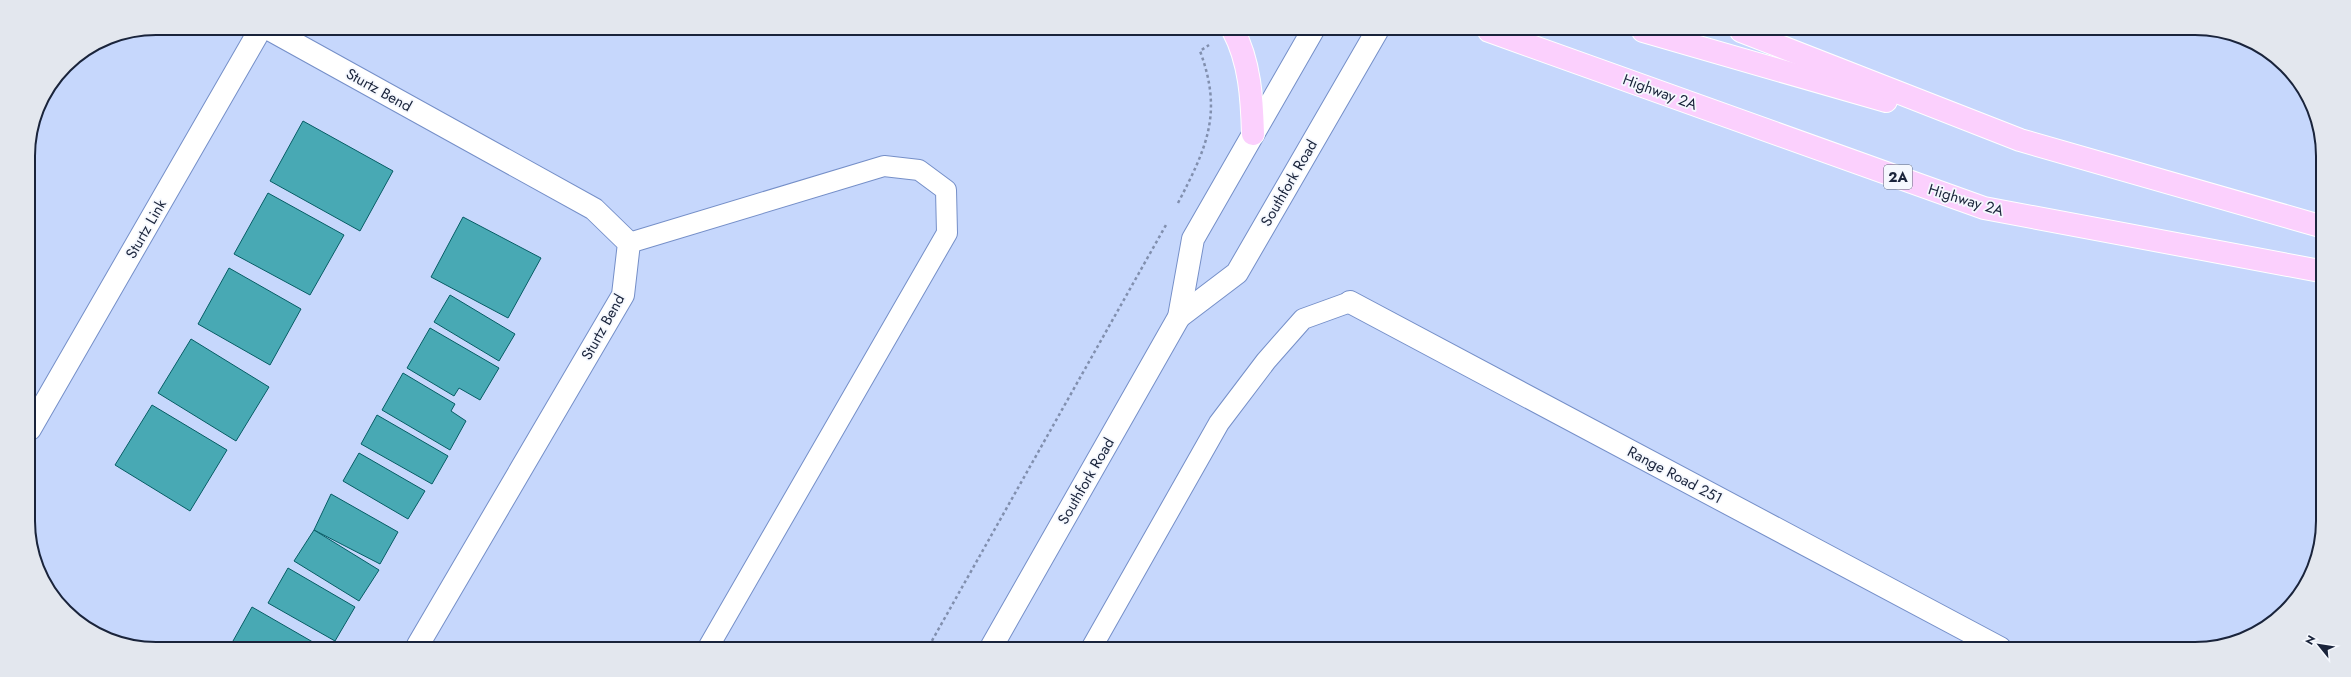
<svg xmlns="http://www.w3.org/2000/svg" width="2351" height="677" font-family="Jost,sans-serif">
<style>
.building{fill:#48a9b4;stroke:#065d65}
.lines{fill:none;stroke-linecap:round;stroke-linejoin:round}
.service-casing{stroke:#758fc8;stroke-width:22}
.minor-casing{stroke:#758fc8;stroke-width:24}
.tertiary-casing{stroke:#758fc8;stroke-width:24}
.primary-casing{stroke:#fff;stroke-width:24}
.path{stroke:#818fae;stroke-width:2.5;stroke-dasharray:3 3;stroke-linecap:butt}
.service{stroke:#fff;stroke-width:20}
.minor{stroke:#fff;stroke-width:22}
.tertiary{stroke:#fff;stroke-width:22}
.primary{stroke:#fbd0fd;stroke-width:22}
.labels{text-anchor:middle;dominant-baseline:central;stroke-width:3.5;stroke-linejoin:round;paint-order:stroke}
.shield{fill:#f5f8fe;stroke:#5c6476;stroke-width:1}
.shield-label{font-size:14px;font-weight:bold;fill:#1a243b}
.street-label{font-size:15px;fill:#1a243b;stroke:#f5f8fe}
.rim{fill:none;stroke:#1a243b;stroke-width:2}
</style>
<rect width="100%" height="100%" fill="#c6d7fc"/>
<g class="building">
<path d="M303 121 393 171 360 231 270 181Z"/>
<path d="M268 193 344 235 310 295 234 254Z"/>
<path d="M463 217 541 258 508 318 431 277Z"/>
<path d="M229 268 301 309 270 365 198 324Z"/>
<path d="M450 295 515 334 499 361 434 322Z"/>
<path d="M430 328 499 368 480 400 459 388 454 396 407 368Z"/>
<path d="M191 339 269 387 236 441 158 393Z"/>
<path d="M403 373 455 404 451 411 466 421 450 450 382 410Z"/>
<path d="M152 405 227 450 190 511 115 465Z"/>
<path d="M377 415 448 456 432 484 361 444Z"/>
<path d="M359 453 425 491 408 519 343 481Z"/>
<path d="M331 494 398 532 380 564 314 530Z"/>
<path d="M314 530 379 570 359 601 294 561Z"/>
<path d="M288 568 355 607 335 641 268 603Z"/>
<path d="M252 607 318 645H238L233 641Z"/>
</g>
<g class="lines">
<defs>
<g id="service">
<path d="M629 243 884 166 919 170 946 190 947 233 709 646"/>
<path d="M1092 647 1219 423 1266 361 1303 319 1350 302"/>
</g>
<g id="minor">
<path d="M267 28 594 209 629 243 623 295 418 645"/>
<path d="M1350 302 2000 648"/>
<path d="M30 429 261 28"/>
</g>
<g id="tertiary">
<path d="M1179 317 1237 273 1377 31"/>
<path d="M992 646 1179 317 1193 239 1313 30"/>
</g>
<g id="primary">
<path d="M1233 30C1250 62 1252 99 1253 134"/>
<path d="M1489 31 1984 208 2320 271"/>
<path d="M1643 31 1886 101"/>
<path d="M1741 31 2020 140 2320 226"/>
</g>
</defs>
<use href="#service" class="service-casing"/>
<use href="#minor" class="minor-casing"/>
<use href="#tertiary" class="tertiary-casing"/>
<use href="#primary" class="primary-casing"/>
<g class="path">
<path d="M1178 203C1207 147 1223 113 1200 51L1209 45"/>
<path d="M929 646 1166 225"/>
</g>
<use href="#service" class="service"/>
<use href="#minor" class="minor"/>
<use href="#tertiary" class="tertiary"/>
<use href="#primary" class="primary"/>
</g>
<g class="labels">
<rect class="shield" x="1884" y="165" width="28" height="24" rx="3"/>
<g class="shield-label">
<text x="1898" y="177">2A</text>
</g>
<g class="street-label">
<text transform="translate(379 90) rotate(29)">Sturtz Bend</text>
<text transform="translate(1660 92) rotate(20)">Highway 2A</text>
<text transform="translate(1289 183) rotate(-60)">Southfork Road</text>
<text transform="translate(1966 200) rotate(17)">Highway 2A</text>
<text transform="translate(146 229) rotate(-60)">Sturtz Link</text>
<text transform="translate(603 327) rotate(-61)">Sturtz Bend</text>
<text transform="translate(1675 475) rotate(28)">Range Road 251</text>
<text transform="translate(1086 481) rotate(-60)">Southfork Road</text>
</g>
</g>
<path d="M0 0H2351V677H0ZM156 35H2195A121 121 0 0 1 2316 156V521A121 121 0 0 1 2195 642H156A121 121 0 0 1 35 521V156A121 121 0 0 1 156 35Z" fill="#e3e7ee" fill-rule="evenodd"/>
<path class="rim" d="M156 35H2195A121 121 0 0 1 2316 156V521A121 121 0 0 1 2195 642H156A121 121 0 0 1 35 521V156A121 121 0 0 1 156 35Z"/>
<g transform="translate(2319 645) rotate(300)" stroke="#f5f8fe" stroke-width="3" paint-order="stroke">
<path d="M0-3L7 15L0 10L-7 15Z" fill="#1a243b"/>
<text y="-6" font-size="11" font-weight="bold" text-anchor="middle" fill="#1a243b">N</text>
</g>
</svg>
